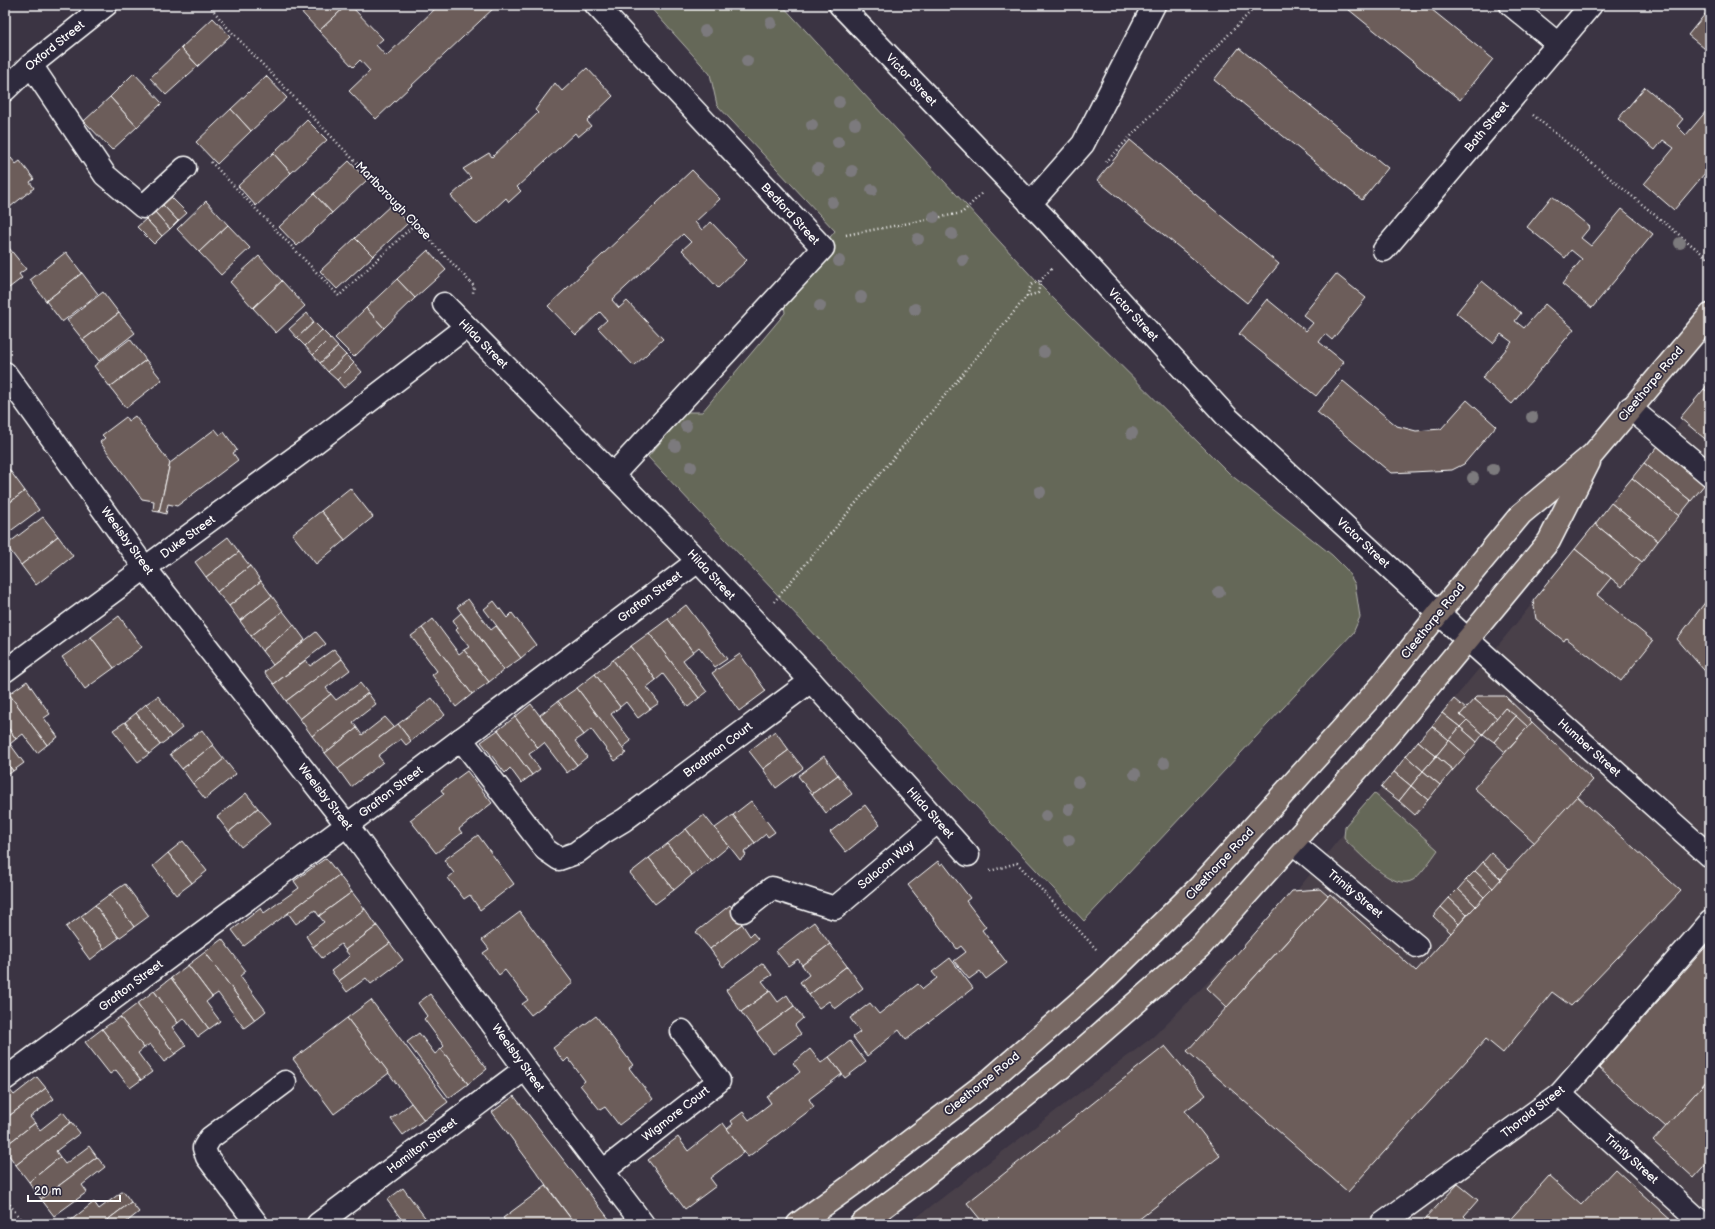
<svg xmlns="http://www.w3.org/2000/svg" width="1715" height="1229" font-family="'Balsamiq Sans',sans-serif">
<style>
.built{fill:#4a404a}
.green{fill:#656758;stroke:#b2b3ac}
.building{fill:#6c5d5a;stroke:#fff}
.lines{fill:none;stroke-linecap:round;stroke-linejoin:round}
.minor-casing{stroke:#fff;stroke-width:25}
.major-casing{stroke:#fff;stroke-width:25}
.path{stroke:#fff;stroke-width:2.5;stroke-dasharray:1 3;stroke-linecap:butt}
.minor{stroke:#2f2a3d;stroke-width:22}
.major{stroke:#776864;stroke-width:22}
.tree{fill:#7c7a7d}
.labels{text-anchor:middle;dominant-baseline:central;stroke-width:3.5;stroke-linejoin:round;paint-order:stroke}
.street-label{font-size:12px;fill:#fff;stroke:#2f2a3d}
</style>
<rect width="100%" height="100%" fill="#3b3443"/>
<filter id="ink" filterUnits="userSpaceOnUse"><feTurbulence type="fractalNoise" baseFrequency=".025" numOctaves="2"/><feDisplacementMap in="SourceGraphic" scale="8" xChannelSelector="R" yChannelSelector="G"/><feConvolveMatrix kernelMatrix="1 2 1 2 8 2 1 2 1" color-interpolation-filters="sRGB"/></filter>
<g filter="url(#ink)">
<path class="built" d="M1710 387V1224H908L1154 1036 1285 905Z"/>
<g class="green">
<path d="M648 5H782L1036 281 1231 475 1332 555 1346 569 1355 584 1360 617 1353 633 1084 921 648 457 686 412H702L785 313 783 295 835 231 717 105 710 74Z"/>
<path d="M1374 793 1438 850C1433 857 1419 877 1413 880 1393 892 1361 854 1347 842L1344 837 1345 826Z"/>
</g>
<g class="building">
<path d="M295 5H347L319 31Z"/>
<path d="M347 5H350L383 39 376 45 386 56 439 5H497L376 119 349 91 370 71 360 60 353 67 319 31Z"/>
<path d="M1343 5H1426L1493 59 1460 100Z"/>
<path d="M1710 8V53L1688 35Z"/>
<path d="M213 18 230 36 198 66 181 48Z"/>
<path d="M181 48 198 66 166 95 150 78Z"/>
<path d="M1239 48 1388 168 1362 200 1214 80Z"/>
<path d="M587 68 613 96 587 121 591 126 578 137 575 133 517 187 521 191 509 202 506 198 477 225 451 196 471 178 463 169 489 153 492 157 538 113 535 110 555 83 562 91Z"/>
<path d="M134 73 162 103 137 127 110 97Z"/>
<path d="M266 76 287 98 251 131 231 109Z"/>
<path d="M1645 87 1683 119 1677 126 1686 135 1707 110 1710 113V167L1674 210 1644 184 1674 148 1663 140 1655 150 1618 119Z"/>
<path d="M110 97 137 127 112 150 84 121Z"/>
<path d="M231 109 251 131 217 164 196 142Z"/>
<path d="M307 120 327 140 291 173 273 153Z"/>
<path d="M1130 140 1279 264 1247 303 1097 180Z"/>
<path d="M273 153 291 173 256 206 238 186Z"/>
<path d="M11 158 16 164 20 161 34 179 30 182 34 188 5 211V162Z"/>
<path d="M349 161 367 180 332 213 314 194Z"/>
<path d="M692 170 720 199 695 222 702 230 711 222 747 260 718 288 682 250 691 242 683 234 612 300 619 308 627 301 663 339 634 366 598 328 607 320 600 312 576 335 548 306Z"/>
<path d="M314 194 332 213 297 246 279 227Z"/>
<path d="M170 196 187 213 178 221 162 204Z"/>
<path d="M1552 196 1590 227 1581 238 1591 246 1622 209 1653 234 1592 308 1562 284 1582 259 1571 250 1565 258 1527 227Z"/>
<path d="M206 201 228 225 199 252 177 229Z"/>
<path d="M162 204 178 221 170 229 154 211Z"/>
<path d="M391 205 408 223 373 256 355 238Z"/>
<path d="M154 211 170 229 162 236 146 219Z"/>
<path d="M146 219 162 236 154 244 137 227Z"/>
<path d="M228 225 250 248 221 275 199 252Z"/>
<path d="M355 238 373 256 337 289 320 271Z"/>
<path d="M5 243 26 269 19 274 22 278 5 291Z"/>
<path d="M428 250 446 270 415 298 397 279Z"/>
<path d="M66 252 82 273 46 301 30 280Z"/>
<path d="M259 256 282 281 253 308 230 282Z"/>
<path d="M82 273 98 294 62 322 46 301Z"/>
<path d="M1336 274 1366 298 1332 340 1325 334 1319 342 1344 362 1316 396 1239 334 1267 299 1306 331 1313 323 1303 315Z"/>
<path d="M397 279 415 298 384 328 366 308Z"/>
<path d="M282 281 305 306 276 333 253 308Z"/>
<path d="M1482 281 1521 313 1515 321 1524 328 1545 304 1574 329 1512 404 1482 378 1512 342 1501 334 1493 343 1456 313Z"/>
<path d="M103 292 119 313 83 340 67 320Z"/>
<path d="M366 308 384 328 354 357 335 338Z"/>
<path d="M119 313 135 333 99 361 83 340Z"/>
<path d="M307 313 314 322 297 338 289 329Z"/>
<path d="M314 322 322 330 305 346 297 338Z"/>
<path d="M322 330 330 338 313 355 305 346Z"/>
<path d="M330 338 338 347 320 363 313 355Z"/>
<path d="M130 339 146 360 110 387 94 366Z"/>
<path d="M338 347 346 355 328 372 320 363Z"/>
<path d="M346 355 354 363 337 380 328 372Z"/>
<path d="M146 360 162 380 126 408 110 387Z"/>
<path d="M354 363 362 372 344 388 337 380Z"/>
<path d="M1343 381 1397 426 1416 431 1441 429 1467 400 1496 426 1464 464 1452 470 1391 473 1317 412Z"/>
<path d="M1710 381V394L1704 389Z"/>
<path d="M1704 389 1710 394V443L1680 418Z"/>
<path d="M135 416 170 463 159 512 153 511 154 501 142 499 100 442 105 438 102 435 126 417 128 421Z"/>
<path d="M215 429 220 435 224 432 237 450 233 453 238 460 177 506 168 504 166 514 159 512 170 463Z"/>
<path d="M1658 446 1705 484 1691 501 1644 463Z"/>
<path d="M1644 463 1691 501 1679 516 1632 478Z"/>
<path d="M5 464 11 472 5 476Z"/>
<path d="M11 472 25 491 5 506V476Z"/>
<path d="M1632 478 1679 516 1658 541 1611 503Z"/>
<path d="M350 488 373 517 345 540 321 511Z"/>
<path d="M25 491 39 510 5 535V506Z"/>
<path d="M1611 503 1658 541 1642 562 1595 524Z"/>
<path d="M321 511 345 540 316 564 292 534Z"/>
<path d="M43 517 58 536 21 565 6 545Z"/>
<path d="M1595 524 1642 562 1622 587 1575 549Z"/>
<path d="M58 536 73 556 36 585 21 565Z"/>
<path d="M228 537 239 552 206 577 195 562Z"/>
<path d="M1575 549 1611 578 1597 595 1653 641 1621 681 1566 638 1564 641 1536 619 1533 601Z"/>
<path d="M239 552 250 566 217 592 206 577Z"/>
<path d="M250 566 261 581 229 606 217 592Z"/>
<path d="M261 581 272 596 240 621 229 606Z"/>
<path d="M272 596 283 611 251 636 240 621Z"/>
<path d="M1710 596V677L1677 639Z"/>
<path d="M468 599 491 630 496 626 521 658 504 670 457 607Z"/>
<path d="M494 601 507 618 512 613 536 645 521 658 484 609Z"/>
<path d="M686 605 727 659 715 667 699 647 693 652 668 619Z"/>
<path d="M283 611 294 625 262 651 251 636Z"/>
<path d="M461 613 504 670 489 682 464 650 469 647 456 630 458 628 453 620Z"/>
<path d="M119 616 142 647 114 668 91 637Z"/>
<path d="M433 619 459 654 464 650 489 682 472 694 422 628Z"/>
<path d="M668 619 693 652 683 660 707 692 699 698 649 633Z"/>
<path d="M294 625 305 640 273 665 262 651Z"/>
<path d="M422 628 472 694 456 707 432 675 437 671 411 636Z"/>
<path d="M316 632 326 644 274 684 264 672Z"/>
<path d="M649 633 699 698 688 707 663 674 656 680 631 646Z"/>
<path d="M91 637 114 668 85 689 62 657Z"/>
<path d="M631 646 656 680 647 687 659 703 650 709 613 660Z"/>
<path d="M334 649 342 659 286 701 274 684 306 660 310 666Z"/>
<path d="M740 654 766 691 739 711 712 673Z"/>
<path d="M342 659 350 670 326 688 331 694 300 719 286 701Z"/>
<path d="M613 660 650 709 638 718 626 702 620 707 595 674Z"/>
<path d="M595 674 620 707 611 714 631 741 622 748 577 688Z"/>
<path d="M27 681 50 714 44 718 58 737 47 745 9 694Z"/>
<path d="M360 683 368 693 312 736 300 719 331 694 336 700Z"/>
<path d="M577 688 626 753 615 761 591 729 584 735 558 701Z"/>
<path d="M368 693 376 704 353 722 357 728 325 753 312 736Z"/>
<path d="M9 694 47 745 37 753 23 734 16 739 5 724V697Z"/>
<path d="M158 696 182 728 171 737 146 704Z"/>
<path d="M1477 696H1505L1532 722 1528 727 1505 708 1497 718 1474 699Z"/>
<path d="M432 698 445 715 411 741 398 724Z"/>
<path d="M1454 699 1466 709 1460 715 1467 720 1460 727 1442 713Z"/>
<path d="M1474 699 1497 718 1483 734 1460 715Z"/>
<path d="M558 701 584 735 575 741 587 757 577 765 540 715Z"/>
<path d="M146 704 171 737 160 745 136 713Z"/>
<path d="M531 704 577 765 567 773 544 743 538 748 515 717Z"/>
<path d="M1505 708 1516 716 1494 742 1483 734Z"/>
<path d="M136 713 160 745 149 754 125 722Z"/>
<path d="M1442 713 1460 727 1449 740 1432 726Z"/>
<path d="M1516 716 1528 727 1505 752 1494 742Z"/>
<path d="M385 717 394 727 338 769 325 753 357 728 362 735Z"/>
<path d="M515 717 538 748 529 754 540 769 532 775 498 730Z"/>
<path d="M1467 720 1483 734 1477 742 1460 727Z"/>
<path d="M125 722 149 754 138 762 113 730Z"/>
<path d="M1532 722 1593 780 1535 843 1474 788Z"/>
<path d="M5 724 16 739 10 744 24 763 13 771 5 760Z"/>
<path d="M398 724 411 741 406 745 401 739 378 756 383 762 351 787 338 769Z"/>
<path d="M1432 726 1449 740 1436 756 1418 741Z"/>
<path d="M1460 727 1477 742 1466 755 1449 740Z"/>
<path d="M202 730 213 745 182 769 170 754Z"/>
<path d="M498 730 532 775 521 783 510 768 505 773 481 742Z"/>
<path d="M775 731 789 750 763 769 749 751Z"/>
<path d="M1449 740 1466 755 1453 770 1436 756Z"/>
<path d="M1418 741 1436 756 1423 771 1406 756Z"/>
<path d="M213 745 224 759 193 784 182 769Z"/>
<path d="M789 750 803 768 776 788 763 769Z"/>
<path d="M824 756 838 775 812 794 798 776Z"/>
<path d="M1406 756 1423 771 1411 786 1394 772Z"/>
<path d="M1436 756 1453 770 1440 785 1423 771Z"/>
<path d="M224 759 236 774 205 799 193 784Z"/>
<path d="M5 760 13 771 5 777Z"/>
<path d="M467 771 492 803 459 829 462 833 436 853 410 820 444 794 441 790Z"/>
<path d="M1423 771 1440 785 1428 800 1411 786Z"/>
<path d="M1394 772 1411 786 1399 801 1381 787Z"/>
<path d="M838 775 852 794 826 813 812 794Z"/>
<path d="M1411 786 1428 800 1415 815 1399 801Z"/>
<path d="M246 793 258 808 229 832 217 817Z"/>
<path d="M1577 796 1681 891 1571 1006 1552 992 1503 1053 1486 1039 1348 1192 1187 1051 1330 894 1416 971Z"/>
<path d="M751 801 775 832 768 837 766 834 755 843 733 815Z"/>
<path d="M865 805 880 825 846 852 830 832Z"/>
<path d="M258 808 271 823 241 847 229 832Z"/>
<path d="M704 815 729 846 711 861 686 829Z"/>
<path d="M733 815 755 843 744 852 746 855 740 860 715 828Z"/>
<path d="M686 829 711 861 692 875 667 844Z"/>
<path d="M478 835 514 884 480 910 470 895 464 899 448 878 454 873 444 860Z"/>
<path d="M183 841 207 871 192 883 168 853Z"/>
<path d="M667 844 692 875 674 890 649 858Z"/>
<path d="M168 853 192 883 176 895 153 866Z"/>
<path d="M1491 853 1509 870 1501 879 1483 862Z"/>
<path d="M326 858 339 875 244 946 232 930 261 908 264 913 299 888 294 881Z"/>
<path d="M649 858 674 890 655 904 630 873Z"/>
<path d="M938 861 940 865 943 863 970 898 966 901 986 927 982 930 1007 963 986 979 980 971 969 979 954 961 966 952 961 946 957 949 908 885Z"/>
<path d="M1483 862 1501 879 1493 888 1475 871Z"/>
<path d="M1475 871 1493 888 1484 897 1466 880Z"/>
<path d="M339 875 352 892 319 916 315 910 296 924 288 913Z"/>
<path d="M1466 880 1484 897 1476 906 1458 889Z"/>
<path d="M125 884 149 916 134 927 110 894Z"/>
<path d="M1320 889 1328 896 1227 1007 1207 988 1292 891Z"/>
<path d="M1458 889 1476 906 1467 915 1449 898Z"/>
<path d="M352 892 365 909 313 947 306 936 324 922 319 916Z"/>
<path d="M110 894 134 927 119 938 95 905Z"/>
<path d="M1449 898 1467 915 1459 924 1441 907Z"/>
<path d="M95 905 119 938 104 949 81 916Z"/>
<path d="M730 905 737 914 735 915 742 924 710 949 696 932Z"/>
<path d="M1441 907 1459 924 1451 933 1433 916Z"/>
<path d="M365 909 377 926 345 950 341 944 322 958 313 947Z"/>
<path d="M520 912 573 983 531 1015 522 1004 528 1000 505 970 499 975 483 953 489 949 482 940Z"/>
<path d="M81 916 104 949 90 960 66 927Z"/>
<path d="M814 922 830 944 802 965 798 959 788 966 776 951Z"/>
<path d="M742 924 750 936 753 933 758 939 723 967 710 949Z"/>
<path d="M377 926 390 943 339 981 331 971 350 956 345 950Z"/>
<path d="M222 939 246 971 240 976 266 1011 255 1020 205 952Z"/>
<path d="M1710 942V1077L1666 1127 1599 1068Z"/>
<path d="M390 943 403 960 371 984 366 978 347 992 339 981Z"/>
<path d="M830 944 847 966 809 995 800 982 809 975 802 965Z"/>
<path d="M205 952 255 1020 244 1028 218 993 212 997 188 965Z"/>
<path d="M950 958 973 988 906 1040 899 1030 867 1056 853 1037 860 1032 850 1018 870 1003 879 1014 918 984 923 989 937 978 932 972Z"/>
<path d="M763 963 772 975 762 981 770 991 741 1012 726 990Z"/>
<path d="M188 965 212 997 206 1002 220 1021 209 1029 171 978Z"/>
<path d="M847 966 863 988 835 1009 829 1001 819 1008 809 995Z"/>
<path d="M171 978 209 1029 198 1037 184 1018 178 1023 154 991Z"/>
<path d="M154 991 178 1023 172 1027 186 1046 175 1054 137 1004Z"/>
<path d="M770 991 778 1002 787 995 794 1006 757 1033 741 1012Z"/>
<path d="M430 994 487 1069 468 1084 441 1049 444 1046 424 1019 427 1016 418 1003Z"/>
<path d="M371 1000 448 1102 424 1120 347 1018Z"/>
<path d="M137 1004 175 1054 164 1062 150 1044 144 1048 120 1017Z"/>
<path d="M794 1006 803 1018 795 1025 801 1034 773 1054 757 1033Z"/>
<path d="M596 1016 633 1065 629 1068 653 1099 619 1125 605 1107 600 1110 580 1085 585 1081 568 1058 564 1062 553 1048Z"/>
<path d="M120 1017 144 1048 138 1053 152 1072 141 1080 102 1029Z"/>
<path d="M347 1018 389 1073 334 1114 293 1059Z"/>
<path d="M102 1029 141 1080 130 1088 116 1070 110 1074 85 1042Z"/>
<path d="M419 1033 435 1054 441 1049 468 1084 449 1098 407 1042Z"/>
<path d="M850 1041 866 1062 845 1078 829 1057Z"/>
<path d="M1165 1046 1206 1095 1185 1111 1220 1156 1133 1224H984L967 1203Z"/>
<path d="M810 1049 821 1063 829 1057 842 1074 809 1099 814 1107 748 1157 727 1129 733 1124 731 1121 743 1112 749 1120 771 1103 767 1097 800 1072 793 1063Z"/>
<path d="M37 1077 46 1088 5 1119V1092L9 1089 14 1095Z"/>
<path d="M1710 1077V1160L1694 1178 1653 1141Z"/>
<path d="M46 1088 54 1099 30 1117 35 1123 5 1146V1119Z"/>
<path d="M514 1096 613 1224H575L492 1112Z"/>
<path d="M411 1103 424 1120 403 1135 391 1119Z"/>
<path d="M63 1112 71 1122 16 1165 5 1150V1146L35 1123 40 1130Z"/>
<path d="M71 1122 80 1133 56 1151 60 1157 29 1182 16 1165Z"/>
<path d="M723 1123 744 1152 710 1178 716 1186 685 1209 648 1160 678 1137 688 1151Z"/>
<path d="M89 1146 97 1157 41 1199 29 1182 60 1157 65 1164Z"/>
<path d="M97 1157 105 1167 82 1185 87 1192 54 1216 41 1199Z"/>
<path d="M1615 1169 1675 1224H1506L1549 1176 1581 1205Z"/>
<path d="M1458 1184 1478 1200 1464 1216 1472 1224H1420Z"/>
<path d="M546 1186 575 1224H508L503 1218Z"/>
<path d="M403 1188 427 1220 421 1224H405L387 1200Z"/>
<path d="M123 1191 131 1202 102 1224H66L94 1202 99 1209Z"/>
<path d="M131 1202 139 1212 124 1224H102Z"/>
</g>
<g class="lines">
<defs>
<g id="minor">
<path d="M596 5 823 248 613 475"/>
<path d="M840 5 1048 222 1228 418 1468 640 1710 856"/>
<path d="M1511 5 1558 44"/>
<path d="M31 65 105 175 143 207 185 168"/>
<path d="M5 90 31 65 106 5"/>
<path d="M1030 204 1083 144 1154 5"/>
<path d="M1384 250 1591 5"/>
<path d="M444 304 698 561 811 681 968 855"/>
<path d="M5 373 145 568 347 825 525 1069 643 1224"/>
<path d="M1630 408 1710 475"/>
<path d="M5 671 312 445 466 327"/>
<path d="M461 739 546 850 559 859 576 853 604 832 624 820 811 681"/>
<path d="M1293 843 1417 946"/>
<path d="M743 911 772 888 835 908 937 822"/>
<path d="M5 1079 347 825 698 561"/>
<path d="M1560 1094 1703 1224"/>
<path d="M603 1171 719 1081 682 1031"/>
<path d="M257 1224 207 1157 204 1148 210 1138 285 1082"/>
<path d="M318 1224 525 1069"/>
<path d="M1382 1224 1560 1094 1710 922"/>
</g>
<g id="major">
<path d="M798 1224 859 1180 991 1079 1100 984 1201 885 1380 687 1439 613 1521 514 1593 454 1710 315"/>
<path d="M861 1224 920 1180 1061 1068 1200 947 1392 731 1549 541 1589 462"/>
</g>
</defs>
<use href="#minor" class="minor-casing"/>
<use href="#major" class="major-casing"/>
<g class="path">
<path d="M209 5 225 25 474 286 473 293"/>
<path d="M1533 115 1710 260"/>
<path d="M211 162 339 296 415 224"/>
<path d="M1106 162 1257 5"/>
<path d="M846 235 962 213 982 193"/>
<path d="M1027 296 1031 285 1041 280"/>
<path d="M774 602 1027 296 1038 293 1041 280 1053 267"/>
<path d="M990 871 1017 863 1097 950"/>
<path d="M5 1198 24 1224"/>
</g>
<use href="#minor" class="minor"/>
<use href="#major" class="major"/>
</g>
<g class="tree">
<circle cx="771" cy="23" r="6"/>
<circle cx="705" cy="31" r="6"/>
<circle cx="747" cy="61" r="6"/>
<circle cx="839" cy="102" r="6"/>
<circle cx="855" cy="124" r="6"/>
<circle cx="812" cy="125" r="6"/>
<circle cx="838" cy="142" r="6"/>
<circle cx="818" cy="169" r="6"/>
<circle cx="852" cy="171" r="6"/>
<circle cx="872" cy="190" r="6"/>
<circle cx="832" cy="202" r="6"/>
<circle cx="934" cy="217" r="6"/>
<circle cx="952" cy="234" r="6"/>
<circle cx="918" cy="239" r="6"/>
<circle cx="1680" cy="243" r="6"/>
<circle cx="963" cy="260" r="6"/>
<circle cx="839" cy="261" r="6"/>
<circle cx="861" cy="297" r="6"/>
<circle cx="820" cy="306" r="6"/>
<circle cx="915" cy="309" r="6"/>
<circle cx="1044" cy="352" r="6"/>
<circle cx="1532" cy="417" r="6"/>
<circle cx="686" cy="426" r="6"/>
<circle cx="1132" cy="433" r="6"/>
<circle cx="675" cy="446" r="6"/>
<circle cx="691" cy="467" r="6"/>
<circle cx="1493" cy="469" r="6"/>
<circle cx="1473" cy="478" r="6"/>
<circle cx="1040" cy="492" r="6"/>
<circle cx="1219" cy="592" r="6"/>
<circle cx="1164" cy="763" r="6"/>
<circle cx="1135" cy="774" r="6"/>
<circle cx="1078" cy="782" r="6"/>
<circle cx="1069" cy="809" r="6"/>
<circle cx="1046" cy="816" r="6"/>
<circle cx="1069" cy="840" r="6"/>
</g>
</g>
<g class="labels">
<g class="street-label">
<text transform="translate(55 46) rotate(-39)">Oxford Street</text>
<text transform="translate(911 80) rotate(46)">Victor Street</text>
<text transform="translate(1487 127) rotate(-50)">Bath Street</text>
<text transform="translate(393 201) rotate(46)">Marlborough Close</text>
<text transform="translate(790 214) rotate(47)">Bedford Street</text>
<text transform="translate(1133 315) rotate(47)">Victor Street</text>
<text transform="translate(483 344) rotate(45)">Hilda Street</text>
<text transform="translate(1651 384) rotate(-50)">Cleethorpe Road</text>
<text transform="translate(188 537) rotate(-36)">Duke Street</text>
<text transform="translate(127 541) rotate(54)">Weelsby Street</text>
<text transform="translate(1363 543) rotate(43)">Victor Street</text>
<text transform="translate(711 575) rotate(47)">Hilda Street</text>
<text transform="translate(650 597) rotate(-37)">Grafton Street</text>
<text transform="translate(1433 621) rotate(-51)">Cleethorpe Road</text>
<text transform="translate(1589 748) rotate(42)">Humber Street</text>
<text transform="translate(718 750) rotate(-37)">Bradman Court</text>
<text transform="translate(391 792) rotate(-37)">Grafton Street</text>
<text transform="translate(325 797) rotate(52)">Weelsby Street</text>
<text transform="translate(930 813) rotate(48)">Hilda Street</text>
<text transform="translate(1220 864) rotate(-47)">Cleethorpe Road</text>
<text transform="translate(886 865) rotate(-40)">Salacon Way</text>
<text transform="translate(1355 894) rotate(40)">Trinity Street</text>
<text transform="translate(131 986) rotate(-37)">Grafton Street</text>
<text transform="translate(518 1058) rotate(54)">Weelsby Street</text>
<text transform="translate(982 1084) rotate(-39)">Cleethorpe Road</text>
<text transform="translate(1533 1112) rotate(-38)">Thorold Street</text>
<text transform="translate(676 1114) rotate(-38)">Wigmore Court</text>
<text transform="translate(422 1146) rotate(-37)">Hamilton Street</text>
<text transform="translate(1631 1159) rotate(42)">Trinity Street</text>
</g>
</g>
<rect width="1715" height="1229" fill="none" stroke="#2f2a3d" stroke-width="20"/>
<rect x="10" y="10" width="1695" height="1209" fill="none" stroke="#fff" stroke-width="1.5" filter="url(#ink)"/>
<path d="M28 1195v6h92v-6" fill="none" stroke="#ffffff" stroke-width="2"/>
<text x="34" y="1195" font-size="12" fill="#ffffff" stroke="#2f2a3d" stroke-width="3" paint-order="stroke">20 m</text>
</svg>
